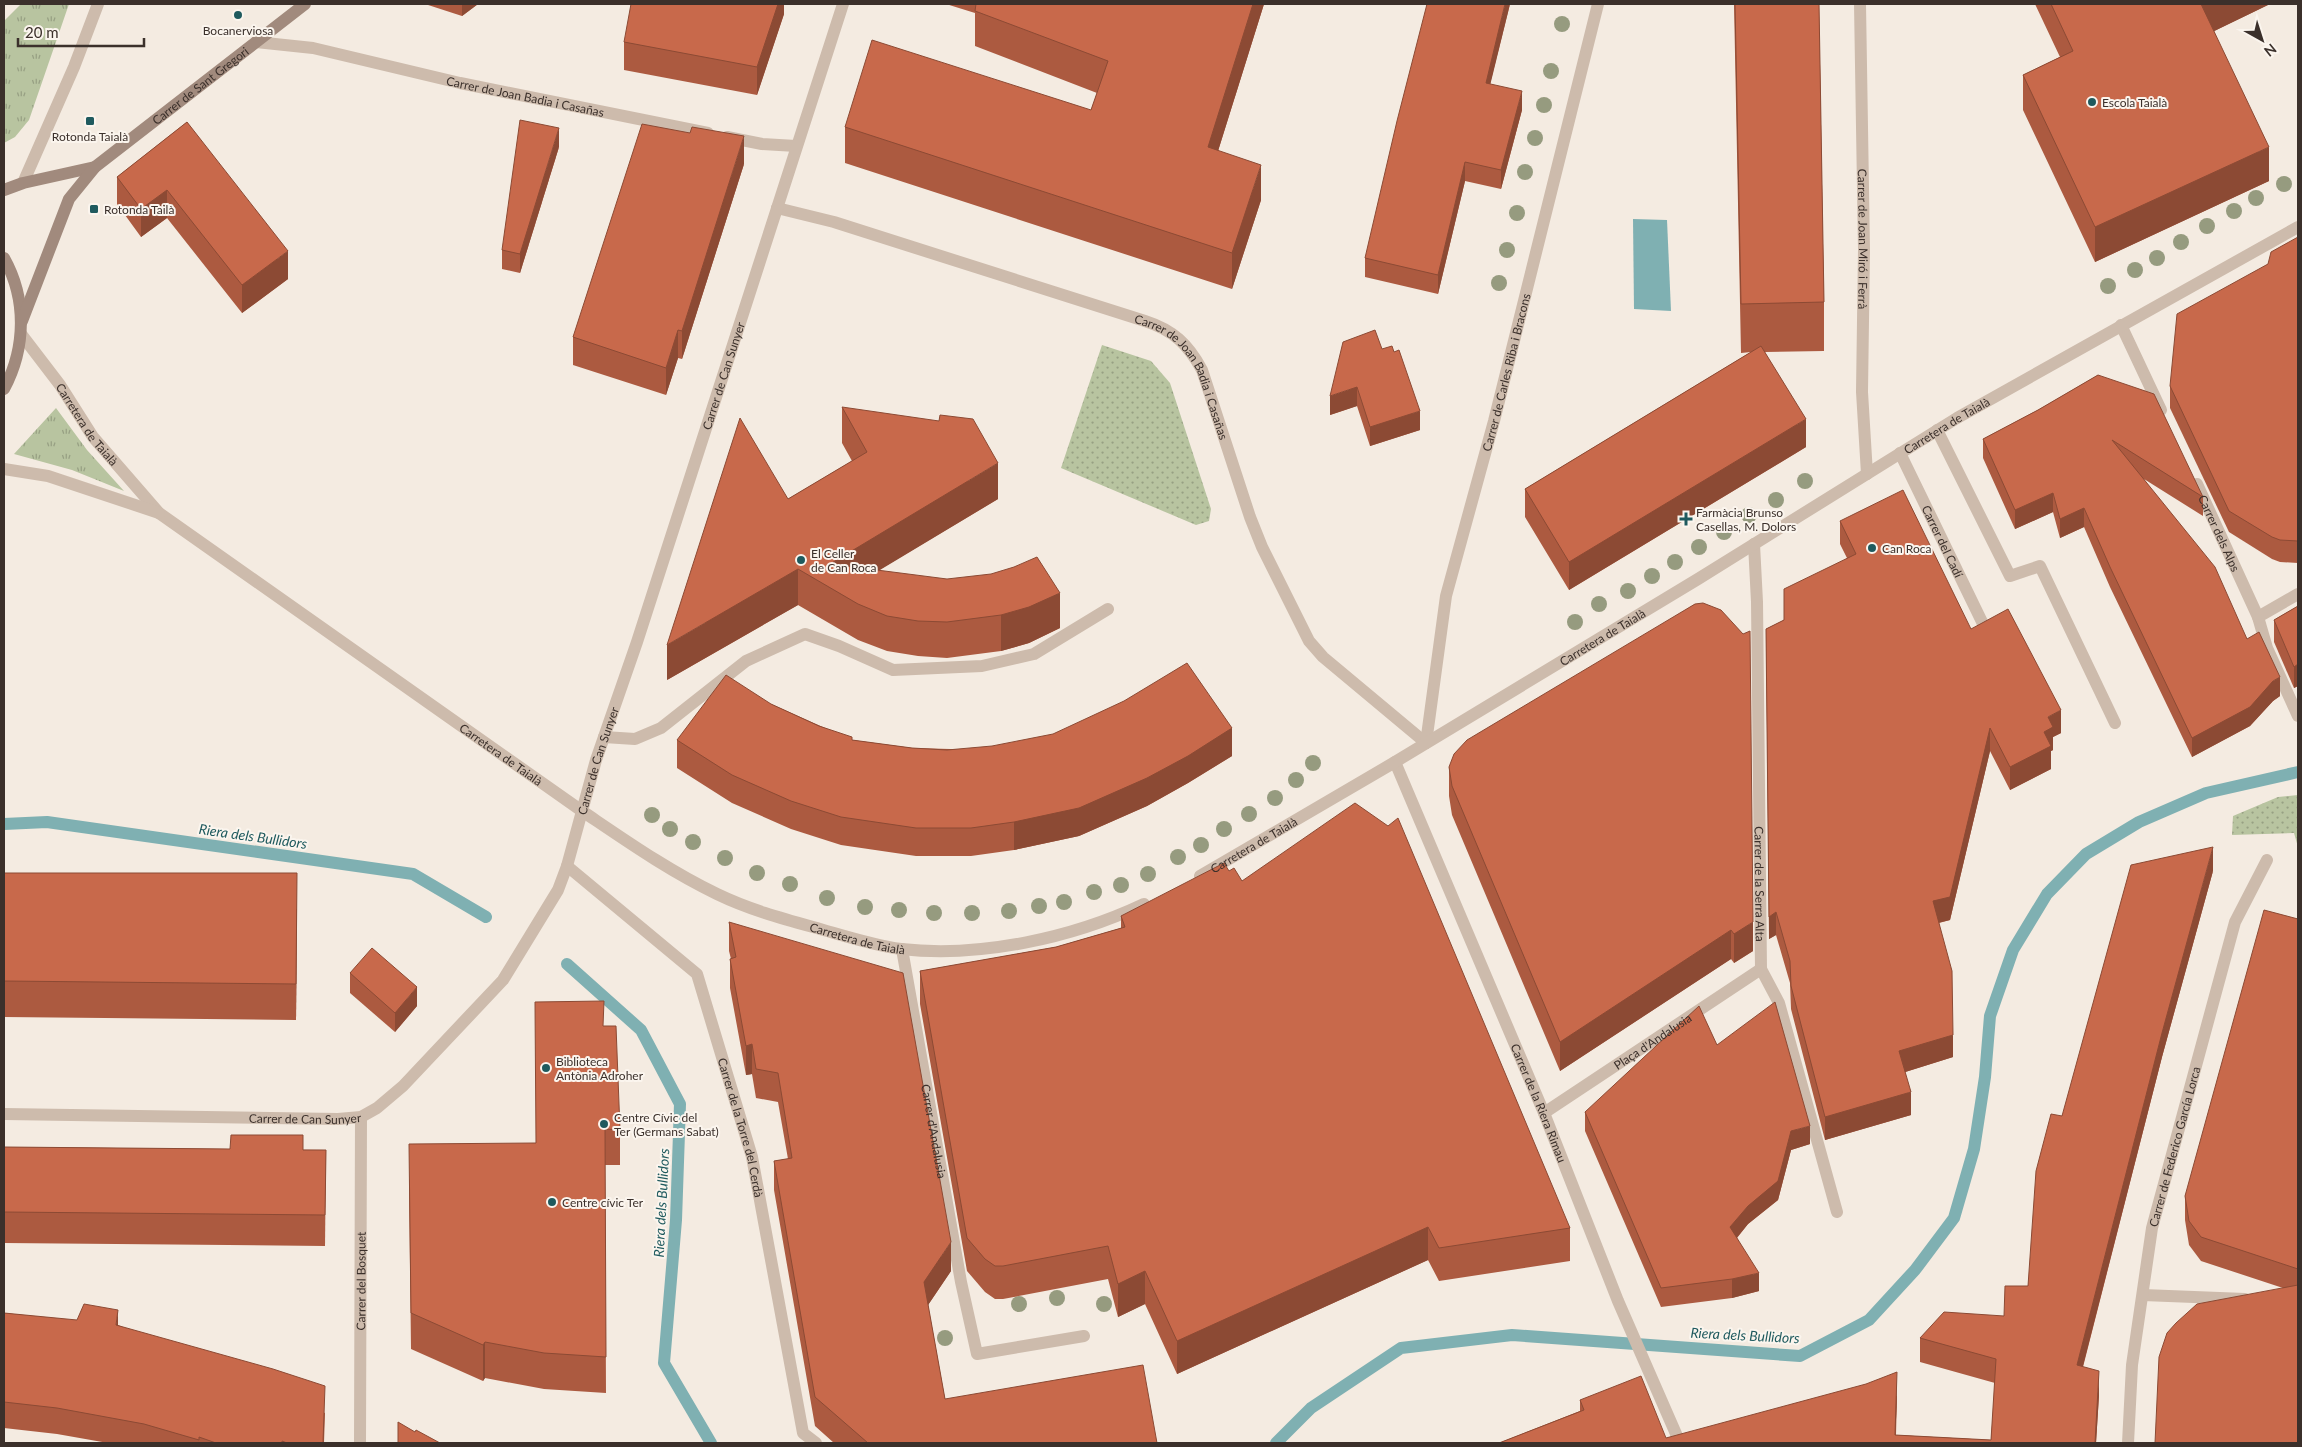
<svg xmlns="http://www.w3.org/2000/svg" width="2302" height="1447" font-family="Lato,sans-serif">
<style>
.grass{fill:url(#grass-tufts)}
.park{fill:url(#park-dots)}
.water{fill:#7fb0b2}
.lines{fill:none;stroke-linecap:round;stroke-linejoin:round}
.stream{stroke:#7fb0b2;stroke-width:12}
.service{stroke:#cdbbac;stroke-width:12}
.pedestrian{stroke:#cdbbac;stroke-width:12}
.minor{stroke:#cdbbac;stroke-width:12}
.secondary{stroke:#a18a7d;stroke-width:12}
.tree{fill:#969b7f}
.wall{fill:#ac5a40}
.shaded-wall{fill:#8c4a34}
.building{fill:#c8694b;stroke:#8c4a34}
.poi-dot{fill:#1f5a5e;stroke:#fbf5ee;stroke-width:2}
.labels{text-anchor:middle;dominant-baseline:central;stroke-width:4;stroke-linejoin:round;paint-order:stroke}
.poi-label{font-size:12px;fill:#3b302b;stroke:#fbf5ee;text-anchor:start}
.street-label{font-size:12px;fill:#3b302b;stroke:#fbf5ee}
.water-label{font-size:14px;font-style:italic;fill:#1f5a5e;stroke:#fbf5ee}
</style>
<defs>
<pattern id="grass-tufts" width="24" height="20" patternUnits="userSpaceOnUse" patternTransform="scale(1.25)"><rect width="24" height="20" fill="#b8c4a0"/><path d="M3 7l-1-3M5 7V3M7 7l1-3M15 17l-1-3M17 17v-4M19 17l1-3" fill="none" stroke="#97a083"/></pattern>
<pattern id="park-dots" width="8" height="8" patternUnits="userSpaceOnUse" patternTransform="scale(1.25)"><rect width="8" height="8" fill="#b8c4a0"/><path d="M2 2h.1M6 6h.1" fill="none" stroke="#97a083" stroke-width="1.8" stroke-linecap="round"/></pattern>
</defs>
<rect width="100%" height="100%" fill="#f4ebe1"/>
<g class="grass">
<path d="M21 4H69L29 120 15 137 4 143V21Z"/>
<path d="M56 408 87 450 124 491 72 470 14 454Z"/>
</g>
<g class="park">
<path d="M1102 345 1151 361 1170 383 1211 509 1209 521 1196 525 1061 468Z"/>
<path d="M2298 795V847L2294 833 2232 835 2233 816 2278 797Z"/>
</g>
<path class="water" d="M1633 219 1667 220 1671 311 1634 309Z"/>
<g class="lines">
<g class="stream">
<path d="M4 824 47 822 413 874 486 917"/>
<path d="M567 964 641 1030 680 1104 676 1220 664 1363 711 1443"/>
<path d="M1276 1443 1311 1408 1401 1348 1512 1335 1800 1356 1869 1320 1915 1270 1954 1218 1974 1149 1985 1077 1990 1016 2013 950 2047 894 2086 854 2139 822 2206 793 2298 772"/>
</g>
<g class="service">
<path d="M1937 430 2010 576 2040 566 2115 723"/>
<path d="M604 737 635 739 661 728 746 661 805 634 839 646 893 670 982 666 1034 654 1108 609"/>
</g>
<path class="pedestrian" d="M2258 617 2267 648 2298 716"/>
<g class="minor">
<path id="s1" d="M1860 4 1864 250 1862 392 1867 474"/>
<path id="s2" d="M256 42 313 48 460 83 708 133"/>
<path d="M727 137 762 144 796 146"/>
<path d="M23 183 74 67 98 4"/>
<path id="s3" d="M777 208 834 222 1145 321C1173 330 1188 344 1202 370L1250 517 1262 547 1309 641 1323 657 1426 743"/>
<path d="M2121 325 2161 410"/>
<path id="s4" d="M21 334 60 385 93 437 159 513 582 811C625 840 669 871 717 894 748 909 780 918 813 927 842 935 871 945 901 949 980 958 1072 938 1144 904"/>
<path id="s5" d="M1900 453 1985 628"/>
<path d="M4 469 48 476 159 513"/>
<path id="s6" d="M2197 484 2258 617 2298 594"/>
<path id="s7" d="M1754 544 1757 602 1761 969 1779 1003 1837 1212"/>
<path id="s8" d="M1426 743 1446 596 1494 421 1598 4"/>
<path id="s9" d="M1395 762 1544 1113 1618 1301 1680 1443"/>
<path id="s10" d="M567 866 697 974 752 1157 803 1433 816 1443"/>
<path id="s11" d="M1200 876 1395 762 1698 579 1957 418 2298 227"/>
<path id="s12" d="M902 949 961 1282 977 1354 1084 1336"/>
<path id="s13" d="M1544 1113 1761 969"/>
<path id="s14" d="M4 1114 338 1119 361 1117 377 1108 403 1086 503 980 558 890 567 866 596 760 637 642 843 4"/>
<path d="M2143 1295 2245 1299"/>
<path id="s15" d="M360 1443 361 1117"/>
<path id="s16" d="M2128 1443 2132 1365 2152 1228 2235 922 2267 860"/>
</g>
<g class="secondary">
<path d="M4 190 23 183 95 167"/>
<path d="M4 258C27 299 26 348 4 389"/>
<path id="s17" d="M22 321 69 199 95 167 305 4"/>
</g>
</g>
<g class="tree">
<circle cx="1562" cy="24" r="8"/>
<circle cx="1551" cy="71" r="8"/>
<circle cx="1544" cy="105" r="8"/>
<circle cx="1535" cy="138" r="8"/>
<circle cx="1525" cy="172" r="8"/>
<circle cx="2284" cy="184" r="8"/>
<circle cx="2256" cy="198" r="8"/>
<circle cx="2234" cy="211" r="8"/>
<circle cx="1517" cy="213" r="8"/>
<circle cx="2207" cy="226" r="8"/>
<circle cx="2181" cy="242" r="8"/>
<circle cx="1507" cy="250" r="8"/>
<circle cx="2157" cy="258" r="8"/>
<circle cx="2135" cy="270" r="8"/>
<circle cx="1499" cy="283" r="8"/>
<circle cx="2108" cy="286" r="8"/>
<circle cx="1805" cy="481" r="8"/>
<circle cx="1776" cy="500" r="8"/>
<circle cx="1749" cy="515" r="8"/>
<circle cx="1724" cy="532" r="8"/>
<circle cx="1699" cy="547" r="8"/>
<circle cx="1675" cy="562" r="8"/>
<circle cx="1652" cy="576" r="8"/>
<circle cx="1628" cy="591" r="8"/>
<circle cx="1599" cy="604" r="8"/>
<circle cx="1575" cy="622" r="8"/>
<circle cx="1313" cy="763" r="8"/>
<circle cx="1296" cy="780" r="8"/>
<circle cx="1275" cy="798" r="8"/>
<circle cx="1249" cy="814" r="8"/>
<circle cx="652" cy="815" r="8"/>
<circle cx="670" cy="829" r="8"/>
<circle cx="1224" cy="829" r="8"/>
<circle cx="693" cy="842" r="8"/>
<circle cx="1201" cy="845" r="8"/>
<circle cx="1178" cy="857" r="8"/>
<circle cx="725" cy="858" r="8"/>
<circle cx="757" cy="873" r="8"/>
<circle cx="1148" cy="874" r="8"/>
<circle cx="790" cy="884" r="8"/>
<circle cx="1121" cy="885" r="8"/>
<circle cx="1094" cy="892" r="8"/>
<circle cx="827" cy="898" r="8"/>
<circle cx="1064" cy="902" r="8"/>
<circle cx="1039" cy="906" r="8"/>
<circle cx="865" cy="907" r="8"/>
<circle cx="899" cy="910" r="8"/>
<circle cx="1009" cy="911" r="8"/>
<circle cx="934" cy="913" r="8"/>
<circle cx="972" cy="913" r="8"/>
<circle cx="1057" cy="1298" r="8"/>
<circle cx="1019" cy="1304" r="8"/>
<circle cx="1104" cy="1304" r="8"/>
<circle cx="945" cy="1338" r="8"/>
</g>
<g class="wall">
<path d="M425 4H478L462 16Z"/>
<path d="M784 4V14L757 95 624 70V42Z"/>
<path d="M946 4H1264L1218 151 1261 200 1232 289 845 163V127L1091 110 1097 93 975 46V13Z"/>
<path d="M1510 4 1490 84 1522 110 1501 189 1465 181 1438 294 1365 277V258Z"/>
<path d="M1734 4H1819L1824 302V351L1765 352 1806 447 1569 590 1525 517V489L1751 352 1741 353Z"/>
<path d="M2035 4H2270L2214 31 2269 181 2095 262 2023 110V75L2060 57Z"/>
<path d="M187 122 288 279 242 313 167 218 141 237 117 204V177Z"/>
<path d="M559 147 520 273 502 269V250Z"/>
<path d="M744 164 682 359 678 358 666 395 573 365V337Z"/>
<path d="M2298 237V563L2280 562 2272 559 2229 532 2170 408V386L2268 264Z"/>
<path d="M1382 349 1420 430 1370 446 1357 406 1330 415Z"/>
<path d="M2098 375 2203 497V516L2144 479 2247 639 2280 696 2273 701 2250 726 2192 757 2110 587 2084 527 2060 538 2053 512 2015 529 1983 458V439L2038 410Z"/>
<path d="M842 407 998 499 879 570 1060 628 1029 643 1001 651 947 658 918 656 887 651 858 640 798 605 667 680 788 499 852 461 842 443Z"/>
<path d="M1840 521 1971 629 2061 733 2053 737V750L2051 751V769L2010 790 1990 751 1950 920 1939 923 1953 1057 1905 1072 1911 1115 1825 1140 1791 1009 1790 983 1776 935 1769 939 1766 629 1784 620 1847 558 1840 544Z"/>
<path d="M1695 604 1753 951 1734 963 1731 959 1560 1071 1452 815 1449 796V767Z"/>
<path d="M2298 606V686L2294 688 2274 642V620Z"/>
<path d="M771 704 852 740 912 748 1232 756 1188 783 1147 806 1079 836 1014 850 971 856H916L841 845 791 829 732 803 677 768V740Z"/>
<path d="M1229 871 1242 881 1570 1228V1261L1439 1281 1428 1260 1177 1374 1145 1304 1118 1317 1108 1279 1003 1299H995L985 1292 967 1271 920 1004V971L1056 947 1121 928V916Z"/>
<path d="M2213 871 2162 1057 2083 1367 2099 1395 2096 1443H1499L1580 1411V1400L1666 1438 1897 1396 1896 1435 1991 1440 1995 1383 1920 1362V1338L2004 1316 2028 1286 2062 1116Z"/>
<path d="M4 873 297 909 296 1020 4 1017Z"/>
<path d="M2298 919V1443L2283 1288 2201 1261 2189 1245 2185 1220V1196Z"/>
<path d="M729 922 951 1271 928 1305 945 1399 1157 1443H834L815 1426 774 1190V1161L788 1159 778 1102 756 1098 752 1074 746 1075 730 988V959H731L729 951Z"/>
<path d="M350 973 417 1006 395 1032 350 993Z"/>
<path d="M604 1026 620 1130V1165H605L606 1393 544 1389 485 1378 483 1381 411 1349 409 1180 536 1143Z"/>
<path d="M1717 1045 1810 1144 1791 1150 1778 1200 1748 1224 1737 1238 1759 1291 1732 1298 1661 1307 1585 1131V1112Z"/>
<path d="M4 1147 326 1150 325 1246 4 1243Z"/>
<path d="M4 1313 118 1325 325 1413 324 1443H108L57 1434 4 1428Z"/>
</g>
<g class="shaded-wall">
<path d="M462 4H478L462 16Z"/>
<path d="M778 4H784V14L757 95V67Z"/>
<path d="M1253 4H1264L1208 183V147Z"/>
<path d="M1505 4H1510L1486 102V83Z"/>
<path d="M2200 4H2270L2200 38Z"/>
<path d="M1522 91V110L1501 189V170Z"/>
<path d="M559 128V147L520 273V254Z"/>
<path d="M744 136V164L682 359V331Z"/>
<path d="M2269 147V181L2095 262V227Z"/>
<path d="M1465 162V181L1438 294V275Z"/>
<path d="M1261 165V200L1232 289V253Z"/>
<path d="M167 190V218L141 237V209Z"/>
<path d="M288 251V279L242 313V285Z"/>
<path d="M678 330V358L666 395V368Z"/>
<path d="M1357 387V406L1330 415V396Z"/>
<path d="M1420 411V430L1370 446V427Z"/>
<path d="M1806 419V447L1569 590V562Z"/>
<path d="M998 463V499L840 594 830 564Z"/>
<path d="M2053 493V512L2015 529V510Z"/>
<path d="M2084 508V527L2060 538V519Z"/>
<path d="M798 569V605L667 680V645Z"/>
<path d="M1060 593V628L1029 643 1001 651V615Z"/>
<path d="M2298 664V686L2294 688V667Z"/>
<path d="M2280 677V696L2273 701 2250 726 2192 757V738L2273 681Z"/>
<path d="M2061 710V733L2053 737V750L2051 751V769L2010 790V767L2044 732 2048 717Z"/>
<path d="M1232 728V756L1188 783 1147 806 1079 836 1014 850V822Z"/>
<path d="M1990 728V751L1950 920 1933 924V901Z"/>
<path d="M2213 847V871L2162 1057 2077 1389V1365L2162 1033Z"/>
<path d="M297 873V909L296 1020V984Z"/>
<path d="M1776 912V935L1769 939V917Z"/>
<path d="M1753 922V951L1734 963V934Z"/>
<path d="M1731 930V959L1560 1071V1042Z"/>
<path d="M417 987V1006L395 1032V1013Z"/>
<path d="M1953 1035V1057L1899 1074V1051Z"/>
<path d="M752 1044V1074L746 1075V1046Z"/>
<path d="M1911 1092V1115L1825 1140V1117Z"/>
<path d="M1810 1126V1144L1791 1150 1778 1200 1748 1224 1730 1246V1227L1748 1206 1791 1131Z"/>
<path d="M1428 1227V1260L1177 1374V1341Z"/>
<path d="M951 1242V1271L924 1311V1282Z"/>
<path d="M1145 1271V1304L1118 1317V1284Z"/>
<path d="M1759 1273V1291L1732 1298V1279Z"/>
<path d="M118 1310V1336L116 1325Z"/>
<path d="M485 1342V1378L483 1381V1345Z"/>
<path d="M2099 1371V1395L2096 1443H2095Z"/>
<path d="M1897 1372V1396L1895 1443Z"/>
</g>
<g class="building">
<path d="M631 4H778L757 67 624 42Z"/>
<path d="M976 4H1253L1208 147 1261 165 1232 253 845 127 872 40 1091 110 1108 61 975 11Z"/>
<path d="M1427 4H1505L1486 83 1522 91 1501 170 1465 162 1438 275 1365 258 1397 121Z"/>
<path d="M1735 4H1819L1824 302 1741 304Z"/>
<path d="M2051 4H2201L2269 147 2095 227 2023 75 2073 51Z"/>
<path d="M520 120 559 128 520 254 502 250Z"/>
<path d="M187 122 288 251 242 285 167 190 141 209 117 177Z"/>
<path d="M642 124 690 133 692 127 744 136 682 331 678 330 666 368 573 337Z"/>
<path d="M2298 237V541L2280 540 2272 537 2229 511 2170 386 2177 314 2268 264 2271 252Z"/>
<path d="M1375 330 1382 349 1392 346 1394 352 1399 350 1420 411 1370 427 1357 387 1330 396 1343 342Z"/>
<path d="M1761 346 1806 419 1569 562 1525 489Z"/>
<path d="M2098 375 2154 394 2203 497 2112 440 2215 567 2247 639 2259 632 2280 677 2273 681 2250 707 2192 738 2110 567 2084 508 2060 519 2053 493 2015 510 1983 439 2038 410Z"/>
<path d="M842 407 939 421 940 415 973 419 998 463 830 564 947 579 991 574 1014 567 1037 557 1060 593 1029 607 1001 615 947 622 918 621 887 616 858 604 798 569 667 645 740 418 788 499 867 452Z"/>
<path d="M1903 490 1971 629 2008 609 2061 710 2048 717 2053 727 2044 732 2051 746 2010 767 1990 728 1950 897 1933 901 1952 971 1953 1035 1899 1051 1911 1092 1825 1117 1791 986 1790 961 1776 912 1769 917 1766 629 1784 620V589L1856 554 1840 521Z"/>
<path d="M1703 603 1721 610 1743 634 1750 631 1753 922 1734 934 1731 930 1560 1042 1452 786 1449 767 1454 754 1467 740 1695 604Z"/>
<path d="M2298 606V664L2294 667 2274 620Z"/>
<path d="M1187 663 1232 728 1188 756 1147 778 1079 808 1014 822 971 828H916L841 817 791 801 732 775 677 740 726 675 771 704 819 726 852 737V740L912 748 947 750 992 746 1053 734 1124 701Z"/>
<path d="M1355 803 1388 826 1398 818 1570 1228 1439 1248 1428 1227 1177 1341 1145 1271 1118 1284 1108 1246 1003 1266H995L985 1259 967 1238 920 971 1056 947 1125 927 1121 916 1224 863 1229 871 1234 868 1242 881Z"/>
<path d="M2213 847 2162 1033 2077 1365 2099 1371 2095 1443H1499L1584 1410 1580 1400 1641 1376 1666 1438 1866 1384 1897 1372 1895 1435 1991 1440 1996 1359 1920 1338 1944 1312 2004 1316 2005 1286H2028L2036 1171 2051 1114 2062 1116 2131 865Z"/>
<path d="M4 873H297L296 984 4 981Z"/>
<path d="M2264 910 2298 919V1269L2201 1237 2189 1221 2185 1196Z"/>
<path d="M729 922 903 973 951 1242 924 1282 945 1399 1143 1365 1157 1443H868L815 1397 774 1161 792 1158 778 1073 756 1069 752 1044 746 1046 730 959 736 957Z"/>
<path d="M372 948 417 987 395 1013 350 973Z"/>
<path d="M604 1001 603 1026H616L620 1130 605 1129 606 1357 544 1353 485 1342 483 1345 411 1313 409 1144 536 1143 535 1002Z"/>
<path d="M1775 1002 1810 1126 1791 1131 1778 1181 1748 1206 1730 1227 1759 1273 1732 1279 1661 1288 1585 1112 1699 1006 1717 1045Z"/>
<path d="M231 1135H303V1150H326L325 1215 4 1212V1147L230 1149Z"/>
<path d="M2298 1285V1443H2155L2159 1357 2167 1333 2176 1323 2197 1304Z"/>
<path d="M84 1304 118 1310 116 1325 273 1369 325 1386 323 1443H287L282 1441V1443H216L199 1437V1440L144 1424 57 1408 4 1402V1313L77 1320Z"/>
<path d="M398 1422 415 1432 416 1430 440 1443H398Z"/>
</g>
<g class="poi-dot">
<circle cx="238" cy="15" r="5"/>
<circle cx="2092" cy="102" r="5"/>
<rect x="85" y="116" width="10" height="10" rx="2.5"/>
<rect x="89" y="204" width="10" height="10" rx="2.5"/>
<path d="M1683.5 511.5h5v5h5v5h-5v5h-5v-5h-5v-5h5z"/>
<circle cx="1872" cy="548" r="5"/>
<circle cx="801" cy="560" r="5"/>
<circle cx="546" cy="1068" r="5"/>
<circle cx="604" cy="1124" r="5"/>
<circle cx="552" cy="1202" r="5"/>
</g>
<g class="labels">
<g class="poi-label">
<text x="238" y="30" text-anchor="middle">Bocanerviosa</text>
<text x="2102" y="102">Escola Taialà</text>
<text x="90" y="136" text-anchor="middle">Rotonda Taialà</text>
<text x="104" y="209">Rotonda Tailà</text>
<text x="1696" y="512">Farmàcia Brunso<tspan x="1696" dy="14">Casellas, M. Dolors</tspan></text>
<text x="1882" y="548">Can Roca</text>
<text x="811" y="553">El Celler<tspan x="811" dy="14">de Can Roca</tspan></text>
<text x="556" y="1061">Biblioteca<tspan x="556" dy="14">Antònia Adroher</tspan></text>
<text x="614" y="1117">Centre Cívic del<tspan x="614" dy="14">Ter (Germans Sabat)</tspan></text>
<text x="562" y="1202">Centre cívic Ter</text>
</g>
<g class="street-label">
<text stroke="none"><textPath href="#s17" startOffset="305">Carrer de Sant Gregori</textPath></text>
<text stroke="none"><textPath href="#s2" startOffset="275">Carrer de Joan Badia i Casañas</textPath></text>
<text stroke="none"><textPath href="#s1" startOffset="235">Carrer de Joan Miró i Ferrà</textPath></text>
<text stroke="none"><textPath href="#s8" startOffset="380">Carrer de Carles Riba i Bracons</textPath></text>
<text stroke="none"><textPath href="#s14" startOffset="1201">Carrer de Can Sunyer</textPath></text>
<text stroke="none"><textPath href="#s3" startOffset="455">Carrer de Joan Badia i Casañas</textPath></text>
<text stroke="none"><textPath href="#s4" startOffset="112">Carretera de Taialà</textPath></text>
<text stroke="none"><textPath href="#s11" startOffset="872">Carretera de Taialà</textPath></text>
<text stroke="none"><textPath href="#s6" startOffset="54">Carrer dels Alps</textPath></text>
<text stroke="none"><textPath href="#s5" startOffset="98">Carrer del Cadí</textPath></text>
<text stroke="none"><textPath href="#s11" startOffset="468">Carretera de Taialà</textPath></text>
<text stroke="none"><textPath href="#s4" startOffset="645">Carretera de Taialà</textPath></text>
<text stroke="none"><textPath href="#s14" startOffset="796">Carrer de Can Sunyer</textPath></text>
<text stroke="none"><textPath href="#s11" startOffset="62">Carretera de Taialà</textPath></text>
<text stroke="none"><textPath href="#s7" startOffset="340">Carrer de la Serra Alta</textPath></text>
<text stroke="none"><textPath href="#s4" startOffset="1050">Carretera de Taialà</textPath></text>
<text stroke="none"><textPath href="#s13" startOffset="130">Plaça d'Andalusia</textPath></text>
<text stroke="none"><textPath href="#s9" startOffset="370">Carrer de la Riera Rimau</textPath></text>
<text stroke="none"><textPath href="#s14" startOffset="301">Carrer de Can Sunyer</textPath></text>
<text stroke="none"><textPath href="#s10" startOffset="329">Carrer de la Torre del Cerdà</textPath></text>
<text stroke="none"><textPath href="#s12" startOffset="185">Carrer d'Andalusia</textPath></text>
<text stroke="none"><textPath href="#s16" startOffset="301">Carrer de Federico García Lorca</textPath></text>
<text stroke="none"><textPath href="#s15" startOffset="162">Carrer del Bosquet</textPath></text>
</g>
<g class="water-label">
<text transform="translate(253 836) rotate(8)">Riera dels Bullidors</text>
<text transform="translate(661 1203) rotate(-87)">Riera dels Bullidors</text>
<text transform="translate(1745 1335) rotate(3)">Riera dels Bullidors</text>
</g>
</g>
<rect width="2302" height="1447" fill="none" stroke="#3b302b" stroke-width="10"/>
<g transform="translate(2262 40) rotate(141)" stroke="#fbf5ee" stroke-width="4" paint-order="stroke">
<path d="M0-4L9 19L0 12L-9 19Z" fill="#3b302b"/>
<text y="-8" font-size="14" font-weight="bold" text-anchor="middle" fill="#3b302b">N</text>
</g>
<path d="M18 38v8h126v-8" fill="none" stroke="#3b302b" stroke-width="2.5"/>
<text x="25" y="38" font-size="15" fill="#3b302b" stroke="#fbf5ee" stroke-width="4" paint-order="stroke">20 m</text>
</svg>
